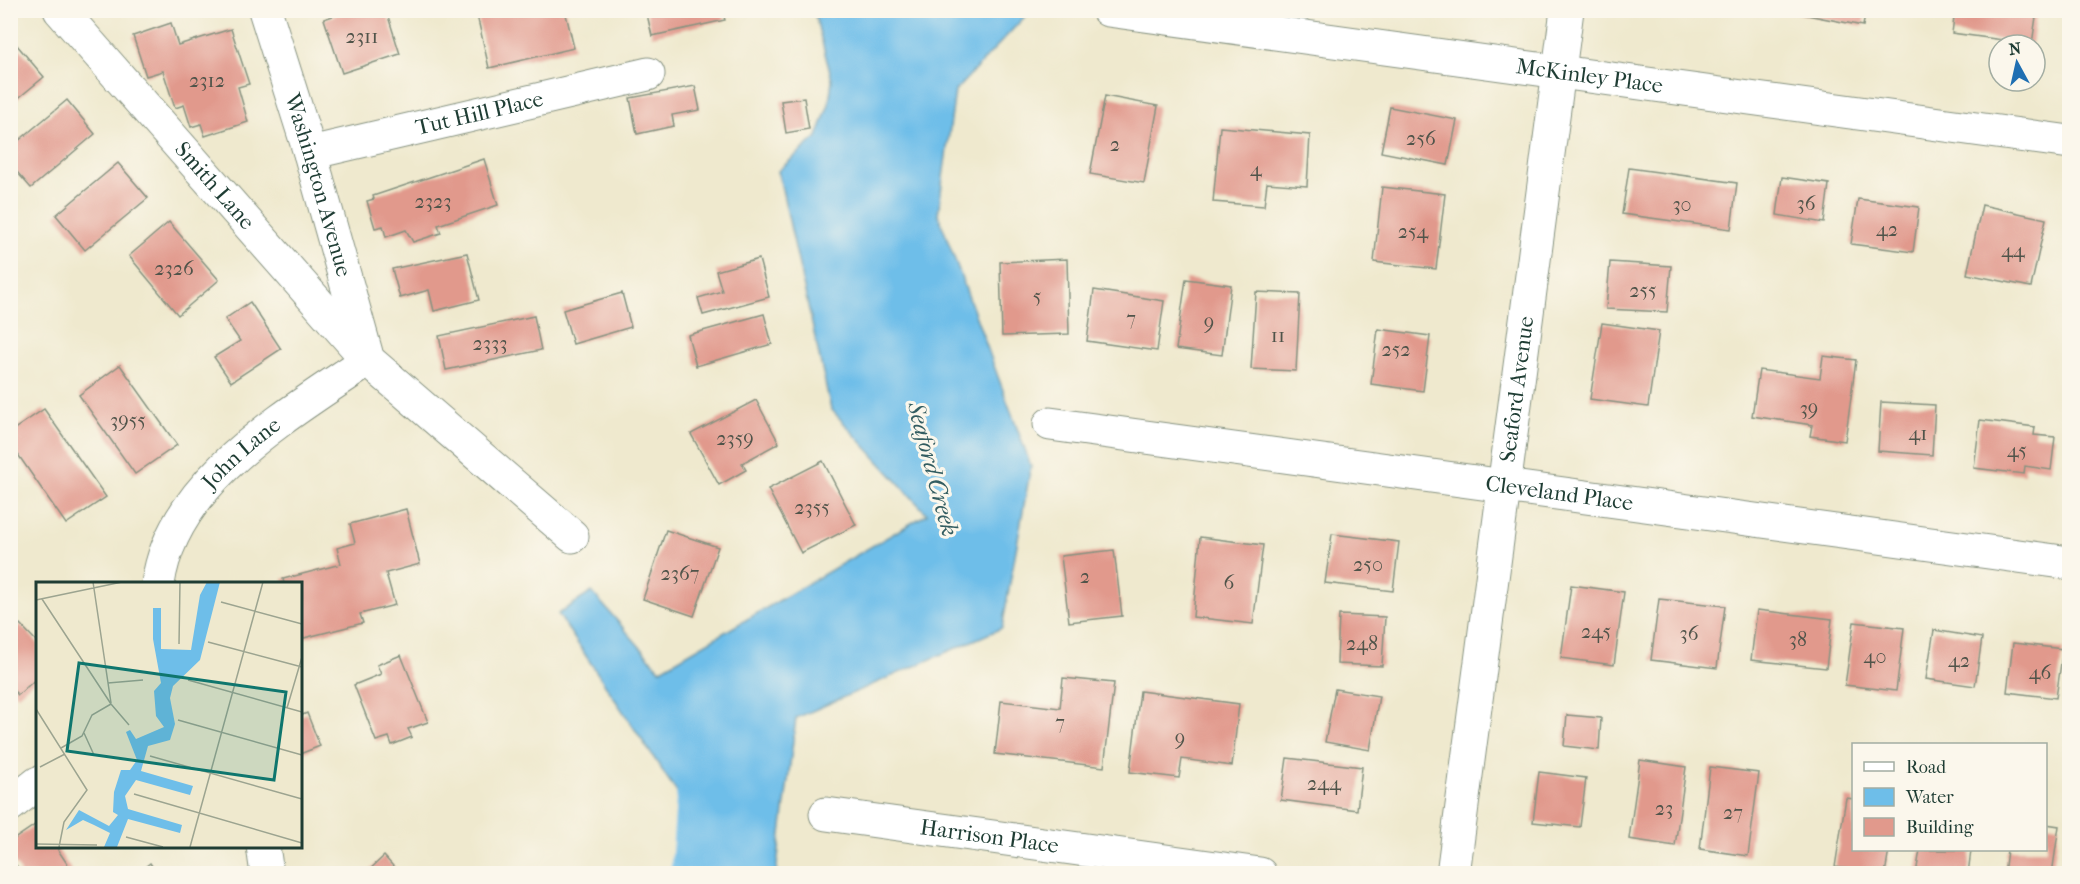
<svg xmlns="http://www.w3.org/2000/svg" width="2080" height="884" font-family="'IM FELL French Canon',serif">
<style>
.water{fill:#6ebee9;stroke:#467e8e;stroke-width:1.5}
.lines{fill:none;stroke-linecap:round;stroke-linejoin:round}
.river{stroke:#6ebee9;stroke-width:63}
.building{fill:#e1998c}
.minor-casing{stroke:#879381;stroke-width:35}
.minor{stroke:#fff;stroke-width:33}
.labels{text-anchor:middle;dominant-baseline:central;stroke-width:6;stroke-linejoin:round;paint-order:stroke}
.number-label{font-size:20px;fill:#50544a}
.street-label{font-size:22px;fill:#1f3d34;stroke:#fbf7ec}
.water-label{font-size:24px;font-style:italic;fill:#335d61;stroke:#fbf7ec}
.inset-road{fill:none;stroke:#9ca490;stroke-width:1.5}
.view{fill:#0f766e;fill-opacity:0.15;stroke:#0f766e;stroke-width:3}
.inset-edge{fill:none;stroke:#1f3d34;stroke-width:3}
</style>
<rect width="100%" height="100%" fill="#fbf7ec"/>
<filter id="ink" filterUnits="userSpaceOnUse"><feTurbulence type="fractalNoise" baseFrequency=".0167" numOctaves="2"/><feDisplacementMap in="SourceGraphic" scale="12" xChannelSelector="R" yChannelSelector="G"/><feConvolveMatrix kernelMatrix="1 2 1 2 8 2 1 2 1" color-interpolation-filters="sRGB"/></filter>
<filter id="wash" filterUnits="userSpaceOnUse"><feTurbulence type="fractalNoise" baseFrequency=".008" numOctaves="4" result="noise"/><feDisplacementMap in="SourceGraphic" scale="24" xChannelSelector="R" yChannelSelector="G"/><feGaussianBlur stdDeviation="1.35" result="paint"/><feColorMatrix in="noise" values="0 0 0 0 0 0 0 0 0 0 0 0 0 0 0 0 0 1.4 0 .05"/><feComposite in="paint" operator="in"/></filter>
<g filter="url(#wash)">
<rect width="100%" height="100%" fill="#efe9ce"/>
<path class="water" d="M814 11H1030L955 91 938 214 1031 466 1002 628 796 718 776 873H705L682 800 558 614 592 592 660 670 927 514 831 409 778 171 817 137 829 104 832 80Z"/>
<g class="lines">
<path class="river" d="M702 874 709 780"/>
</g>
<g id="blocks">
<g class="building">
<path d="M350 10H386L400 54 342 73 324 19Z"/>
<path d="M498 10H565L574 48 489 68 477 15Z"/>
<path d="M646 10H722L725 20 652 36Z"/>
<path d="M1782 10H1866L1863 26Z"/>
<path d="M1955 10H2037L2032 44 1952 33Z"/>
<path d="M171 23 178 45 231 29 249 84 238 87 248 122 205 136 201 124 191 127 184 105 175 108 163 71 146 76 133 36Z"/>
<path d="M16 44 44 77 10 105V49Z"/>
<path d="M695 86 700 110 672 115 674 126 637 134 630 98Z"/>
<path d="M1105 96 1158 106 1144 183 1090 174Z"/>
<path d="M804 98 809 129 786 133 781 101Z"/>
<path d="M67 100 95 134 31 188 10 164V148Z"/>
<path d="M1390 107 1457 120 1448 165 1381 152Z"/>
<path d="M1220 127 1310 135 1307 186 1267 183 1264 206 1213 202Z"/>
<path d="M484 159 498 205 438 225 441 233 413 242 406 230 386 237 383 226 375 228 367 201 374 199 373 196Z"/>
<path d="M118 163 148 198 85 250 56 215Z"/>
<path d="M1629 168 1737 183 1731 229 1622 214Z"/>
<path d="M1782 177 1829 184 1824 223 1777 215Z"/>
<path d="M1382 187 1445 194 1436 269 1374 262Z"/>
<path d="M1858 199 1919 207 1913 252 1851 244Z"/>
<path d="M1982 205 2046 219 2031 287 1967 274Z"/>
<path d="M169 222 219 280 178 315 129 256Z"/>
<path d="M467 253 479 300 434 311 429 290 400 298 392 269Z"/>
<path d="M759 259 769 297 703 315 698 298 722 291 716 271Z"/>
<path d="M1067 259 1069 334 1002 336 1000 262Z"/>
<path d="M1610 262 1671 266 1667 312 1606 309Z"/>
<path d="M1186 279 1231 285 1222 355 1176 349Z"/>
<path d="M1094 290 1164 301 1157 351 1087 341Z"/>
<path d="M1256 292 1300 294 1296 371 1251 369Z"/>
<path d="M622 293 631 327 573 344 563 310Z"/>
<path d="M250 302 281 349 231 382 214 357 240 341 225 319Z"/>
<path d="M764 314 772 344 696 366 688 335Z"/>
<path d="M534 316 541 350 446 370 439 336Z"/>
<path d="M1602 323 1659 331 1648 407 1590 399Z"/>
<path d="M1378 329 1430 336 1423 391 1371 384Z"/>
<path d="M1823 356 1856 360 1845 441 1810 436 1812 425 1752 416 1759 370 1820 378Z"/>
<path d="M120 365 177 445 135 474 79 395Z"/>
<path d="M756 400 779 443 742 463 746 470 719 485 691 434Z"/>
<path d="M1881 402 1935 405 1932 455 1878 451Z"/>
<path d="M44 409 106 497 66 524 10 443V432Z"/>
<path d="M1980 420 2035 427 2034 435 2055 437 2051 470 2025 466 2024 474 1974 468Z"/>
<path d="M823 461 856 525 801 553 768 489Z"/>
<path d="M406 509 420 564 386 573 395 605 360 614 363 623 300 639V584H284L283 579 341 564 337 548 355 543 350 524Z"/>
<path d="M666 530 718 547 694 616 643 599Z"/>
<path d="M1332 534 1399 542 1393 591 1325 583Z"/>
<path d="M1200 537 1263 545 1253 624 1193 617Z"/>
<path d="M1114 550 1122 616 1069 622 1061 556Z"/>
<path d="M1571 585 1624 592 1614 665 1561 658Z"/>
<path d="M1659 599 1725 606 1717 668 1651 660Z"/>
<path d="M1757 610 1832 619 1826 668 1751 660Z"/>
<path d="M1339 615 1385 617 1382 666 1337 664Z"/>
<path d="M1854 622 1904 628 1896 691 1845 685Z"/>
<path d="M20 624 38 643V677L18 695 10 687V633Z"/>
<path d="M1934 630 1982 638 1975 686 1926 679Z"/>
<path d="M2013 643 2063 649 2056 698 2007 692Z"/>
<path d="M401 655 428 722 408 729 412 737 392 745 389 737 376 741 354 685 381 674 377 665Z"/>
<path d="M1063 678 1114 683 1104 767 995 754 1001 701 1060 708Z"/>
<path d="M1335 689 1379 696 1370 750 1325 742Z"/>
<path d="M1140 691 1239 704 1232 766 1182 759 1179 778 1130 772Z"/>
<path d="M307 713 320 746 300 754V716Z"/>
<path d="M1567 715 1601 718 1599 750 1564 746Z"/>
<path d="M1287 758 1362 767 1357 810 1281 800Z"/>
<path d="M1640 760 1686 767 1675 846 1629 839Z"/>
<path d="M1710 767 1759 773 1748 856 1700 849Z"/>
<path d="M1539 772 1586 778 1580 827 1533 822Z"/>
<path d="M1846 798 1854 799V850H1889L1885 874 1835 867Z"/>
<path d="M38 823V846H62L58 850 74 874H18L21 872 10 857V842Z"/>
<path d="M2046 824 2059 826 2052 874H2004L2007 850H2046Z"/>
<path d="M1920 850H1971L1968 874H1916Z"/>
<path d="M384 856 400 874H365Z"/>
<path d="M150 863 157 874H136Z"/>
</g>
</g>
</g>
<g filter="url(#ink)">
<use href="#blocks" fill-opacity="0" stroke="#879381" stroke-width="1.5"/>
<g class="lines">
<defs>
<g id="minor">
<path id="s1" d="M60 10 368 360 572 536"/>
<path id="s2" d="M265 10 310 153 366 353"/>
<path id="s3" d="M1108 10 2070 142"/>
<path id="s4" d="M310 153 648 74"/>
<path id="s5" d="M1050 424 2070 563"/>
<path id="s6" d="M158 584C172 480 290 414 368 360"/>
<path d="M10 805 38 783"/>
<path id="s7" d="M826 814 1260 874"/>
<path d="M263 846 267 874"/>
<path id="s8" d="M1453 874 1567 10"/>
</g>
</defs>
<use href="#minor" class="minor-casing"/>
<use href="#minor" class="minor"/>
</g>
</g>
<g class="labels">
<g class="number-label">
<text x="362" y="36">2311</text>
<text x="207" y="80">2312</text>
<text x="1421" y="138">256</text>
<text x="1115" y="144">2</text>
<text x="1256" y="169">4</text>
<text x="433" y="201">2323</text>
<text x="1806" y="203">36</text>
<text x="1682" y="204">30</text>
<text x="1887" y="229">42</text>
<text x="1413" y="231">254</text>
<text x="2013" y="250">44</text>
<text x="174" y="268">2326</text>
<text x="1643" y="290">255</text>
<text x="1037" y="296">5</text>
<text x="1131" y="318">7</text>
<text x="1209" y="322">9</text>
<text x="1278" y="335">11</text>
<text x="490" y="343">2333</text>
<text x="1396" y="349">252</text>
<text x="1809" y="408">39</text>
<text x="128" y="420">3955</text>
<text x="1918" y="433">41</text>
<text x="735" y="438">2359</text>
<text x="2017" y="450">45</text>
<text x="812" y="507">2355</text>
<text x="1368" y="564">250</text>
<text x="680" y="573">2367</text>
<text x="1085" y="576">2</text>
<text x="1229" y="582">6</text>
<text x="1596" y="631">245</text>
<text x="1689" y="633">36</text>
<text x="1798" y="639">38</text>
<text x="1362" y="643">248</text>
<text x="1875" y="656">40</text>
<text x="1959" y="660">42</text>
<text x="2040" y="672">46</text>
<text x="1060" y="722">7</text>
<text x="1180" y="738">9</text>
<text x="1324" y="783">244</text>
<text x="1664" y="808">23</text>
<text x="1733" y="812">27</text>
</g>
<g class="street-label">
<text stroke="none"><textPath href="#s3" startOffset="486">McKinley Place</textPath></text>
<text stroke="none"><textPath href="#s4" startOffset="174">Tut Hill Place</textPath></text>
<text stroke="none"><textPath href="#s1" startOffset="234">Smith Lane</textPath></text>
<text stroke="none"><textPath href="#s2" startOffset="183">Washington Avenue</textPath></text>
<text stroke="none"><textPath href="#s8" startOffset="489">Seaford Avenue</textPath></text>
<text stroke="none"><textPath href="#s6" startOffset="159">John Lane</textPath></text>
<text stroke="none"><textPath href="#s5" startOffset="514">Cleveland Place</textPath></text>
<text stroke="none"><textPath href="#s7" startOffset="165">Harrison Place</textPath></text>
</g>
<g class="water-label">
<text transform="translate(933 469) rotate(75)">Seaford Creek</text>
</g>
</g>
<g transform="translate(36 582)">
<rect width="266" height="266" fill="#efe9ce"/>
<path d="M171 0H184L164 78 137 104 134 116 139 142 134 158 112 164 105 189 157 204 154 213 100 198 89 214 92 227 146 243 144 251 92 237 81 265H68L74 251 58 243 47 238 30 248 43 228 73 244 82 233 77 230 78 210 85 188H94L101 178 90 150 94 148 100 157 128 145 120 134 118 109 125 101 117 57V26H125V67L155 68 164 13Z" fill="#6ebee9"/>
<path class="inset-road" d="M57 0 75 121M6 17 75 122 93 143M0 18 86 0M185 20 266 42M172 60 266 85M143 62 144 0M152 98 266 130M72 101 107 98M251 126 266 75M0 127 51 208 28 240 23 265M142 138 266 173M48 151 58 173M25 166 46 154 56 133 75 122M114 174 266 217M4 185 29 172M98 212 266 261M90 255 127 265M0 262 61 263M154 265 227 0"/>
<path class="view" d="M43 81 250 110 238 198 31 169Z"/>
<rect width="266" height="266" class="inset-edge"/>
</g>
<rect width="2080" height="884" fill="none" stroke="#fbf7ec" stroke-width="36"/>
<rect x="1852" y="743" width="195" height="108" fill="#fbf7ec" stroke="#a3ada2" stroke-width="1.5"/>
<rect x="1864" y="762" width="30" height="9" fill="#ffffff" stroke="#a3ada2" stroke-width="1.5"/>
<text x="1906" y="773" font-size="18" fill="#1f3d34">Road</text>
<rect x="1864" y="788" width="30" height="18" fill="#6ebee9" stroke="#a3ada2" stroke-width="1.5"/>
<text x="1906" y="803" font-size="18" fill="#1f3d34">Water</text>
<rect x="1864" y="818" width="30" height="18" fill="#e1998c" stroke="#a3ada2" stroke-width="1.5"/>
<text x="1906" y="833" font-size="18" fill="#1f3d34">Building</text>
<g transform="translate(2017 63) rotate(352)"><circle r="28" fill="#fbf7ec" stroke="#a3ada2" stroke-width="1.5"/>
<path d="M0-4.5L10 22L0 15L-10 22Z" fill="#1f6fb2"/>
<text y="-9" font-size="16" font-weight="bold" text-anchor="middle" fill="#1f3d34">N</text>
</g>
</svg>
